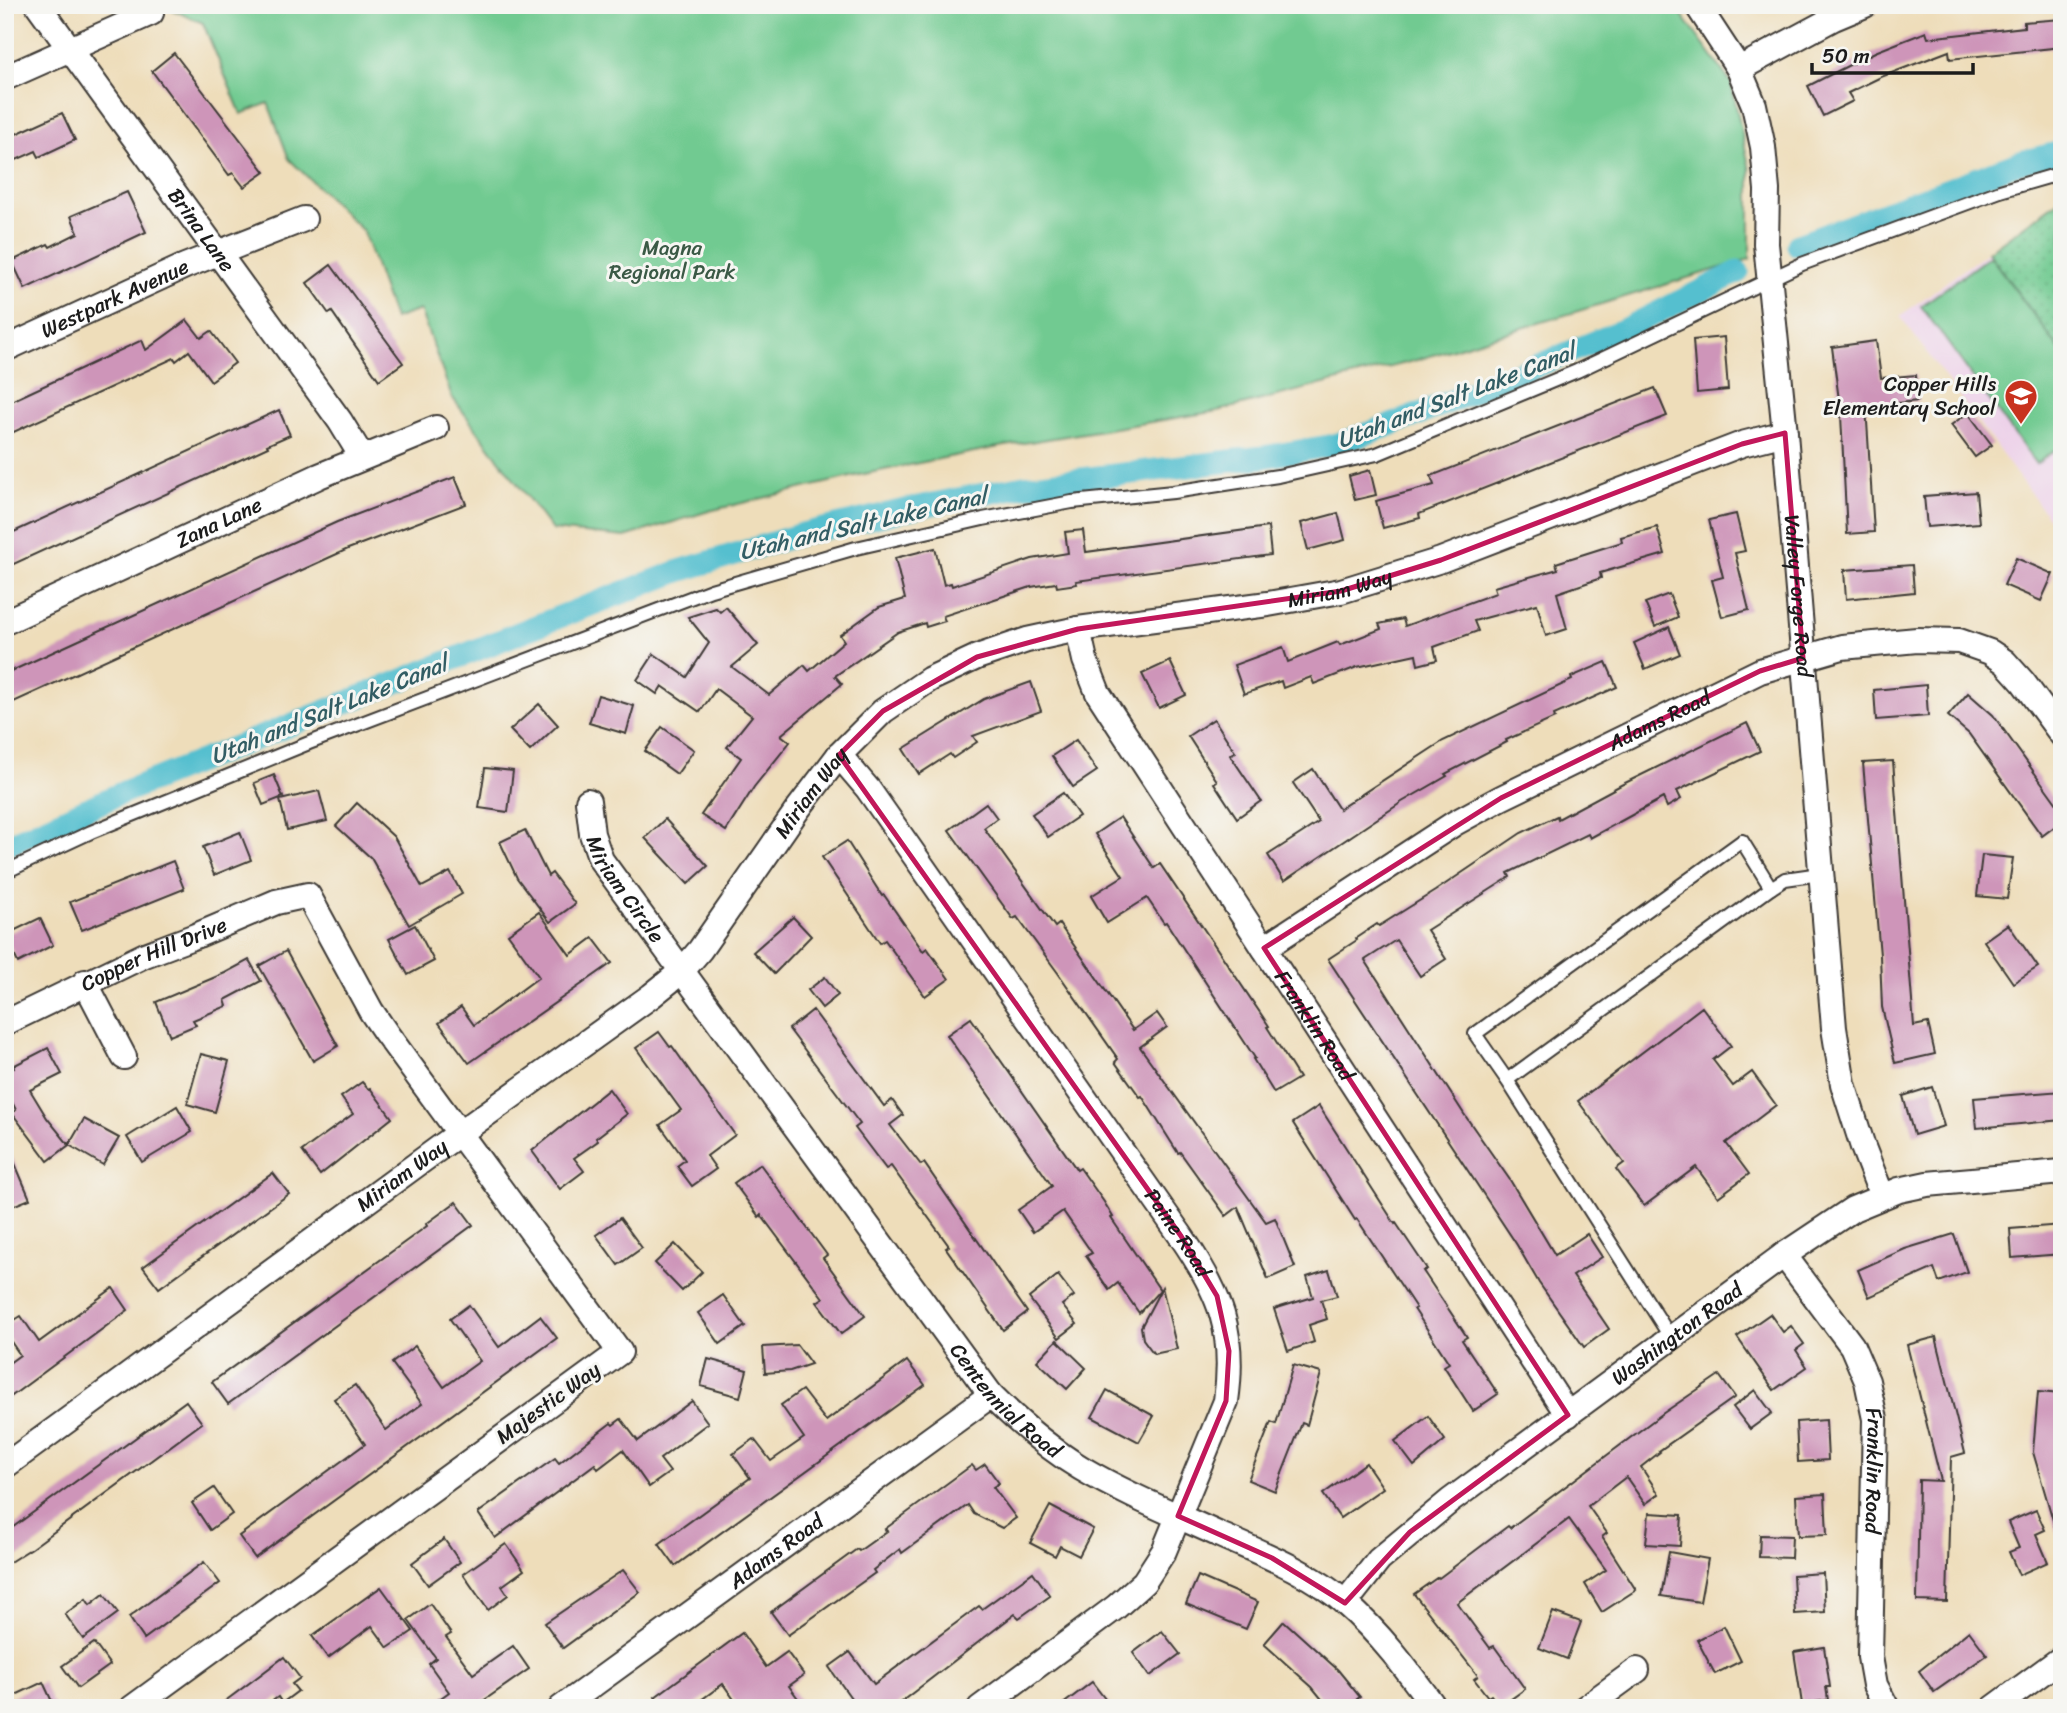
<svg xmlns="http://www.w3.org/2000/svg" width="2067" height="1713" font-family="Sriracha,sans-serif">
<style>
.built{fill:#edd1e9}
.grass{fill:url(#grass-dots);stroke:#467356;stroke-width:2}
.park{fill:#71ca91;stroke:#467356;stroke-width:2}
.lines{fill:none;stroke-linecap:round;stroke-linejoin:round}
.canal{stroke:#54bfcf;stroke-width:23}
.building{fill:#ce95b9}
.lane-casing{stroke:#3c3934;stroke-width:16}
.street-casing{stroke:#3c3934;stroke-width:28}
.lane{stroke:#fff;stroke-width:12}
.street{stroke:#fff;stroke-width:24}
.marked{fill:none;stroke:#c2185b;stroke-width:5;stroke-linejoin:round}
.labels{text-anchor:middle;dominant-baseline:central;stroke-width:6;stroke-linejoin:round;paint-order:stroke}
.street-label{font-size:21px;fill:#1c1c1c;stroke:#f6f6f2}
.park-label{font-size:21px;fill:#3a5945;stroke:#f6f6f2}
.poi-label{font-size:21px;fill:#1c1c1c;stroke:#f6f6f2;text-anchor:end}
.water-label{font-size:23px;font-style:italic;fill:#325d64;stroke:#f6f6f2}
</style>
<defs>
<pattern id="grass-dots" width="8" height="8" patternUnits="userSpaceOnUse" patternTransform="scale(1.75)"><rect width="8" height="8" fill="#71ca91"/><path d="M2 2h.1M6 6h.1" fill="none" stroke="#61ad7c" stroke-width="1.8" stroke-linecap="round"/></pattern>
</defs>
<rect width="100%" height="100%" fill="#f6f6f2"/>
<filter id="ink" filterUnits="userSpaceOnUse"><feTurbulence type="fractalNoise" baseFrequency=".0143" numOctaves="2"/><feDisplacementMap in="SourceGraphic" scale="14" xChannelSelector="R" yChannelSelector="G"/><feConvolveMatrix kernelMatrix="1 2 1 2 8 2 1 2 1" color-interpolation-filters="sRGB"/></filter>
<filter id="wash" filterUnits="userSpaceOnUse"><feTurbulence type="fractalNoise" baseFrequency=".00686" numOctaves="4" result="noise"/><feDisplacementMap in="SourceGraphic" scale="28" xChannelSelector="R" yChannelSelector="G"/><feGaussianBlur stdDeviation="1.57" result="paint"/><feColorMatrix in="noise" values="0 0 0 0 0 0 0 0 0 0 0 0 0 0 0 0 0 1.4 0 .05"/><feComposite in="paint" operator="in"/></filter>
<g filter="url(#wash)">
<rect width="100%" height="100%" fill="#eeddba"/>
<path class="built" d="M2062 198V536L1900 316Z"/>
<path class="grass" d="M2062 198V353L1988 252Z"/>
<g class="park">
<path d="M161 5H1675L1731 83 1750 170V259L1410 362 1218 411 999 447 859 475 709 511 625 537 552 530 452 397 420 310 394 319 363 231 289 159 268 103 241 114 203 23Z"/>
<path d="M1990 256 2062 353V445L2036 464 1921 306Z"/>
</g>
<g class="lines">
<g class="canal">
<path d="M1798 245 2021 162 2062 152"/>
<path d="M5 846 124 792 536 626 679 571 802 534 918 507 1024 486 1263 457 1335 445 1410 418 1621 331 1738 272"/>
</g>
</g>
<g id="blocks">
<g class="building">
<path d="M2062 19V47L1950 59 1949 51 1881 77 1848 93 1853 101 1823 116 1808 86 1875 52 1926 32 1928 38 2024 27V22Z"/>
<path d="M174 53 265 172 244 187 233 173 229 175 152 71Z"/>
<path d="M62 113 75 140 39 157 36 151 5 165V139Z"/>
<path d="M127 192 146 232 25 289 12 261 48 244 50 247 78 233 71 216Z"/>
<path d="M331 265 403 363 379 380 332 312 329 314 307 283Z"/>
<path d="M187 320 201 338 211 331 235 363 211 381 189 351 176 361 174 358 5 436V404L142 340 146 350Z"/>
<path d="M1724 337 1728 390 1697 393 1693 340Z"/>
<path d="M1876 341 1881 378 1916 375 1918 401 1866 406 1874 532 1847 534 1841 415 1832 347Z"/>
<path d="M1655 388 1667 416 1419 514 1420 518 1383 528 1376 501 1434 485 1431 476Z"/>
<path d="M279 410 290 435 267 445 268 447 5 568V536Z"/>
<path d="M1968 413 1992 445 1975 457 1951 425Z"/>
<path d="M1370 470 1376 495 1355 500 1349 476Z"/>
<path d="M455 477 466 504 348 549 5 706V674L337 522Z"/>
<path d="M1976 492 1979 523 1927 527 1924 496Z"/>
<path d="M1338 513 1345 540 1308 550 1301 523Z"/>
<path d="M1736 514 1745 551 1735 553 1749 610 1722 617 1712 580 1723 577 1709 520Z"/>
<path d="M1268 527 1271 555 1076 581 1077 584 1057 587 1056 583 1031 587 943 616 945 621 926 627 925 623 898 632 835 676 842 684 781 735 790 742 754 787 726 831 701 815 741 758 727 747 752 716 716 689 700 712 662 686 657 694 637 680 654 654 687 677 709 643 688 617 716 608 720 612 726 607 758 645 732 667 769 695 804 665 809 671 844 641 840 635 879 607 905 599 895 558 935 548 944 585 951 583 952 586 1032 559 1068 553 1065 532 1083 530 1086 552Z"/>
<path d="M1657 527 1665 554 1600 573 1601 578 1557 593 1567 629 1546 636 1537 604 1474 621 1478 631 1434 647 1437 660 1418 665 1416 654 1357 667 1314 684 1311 677 1283 688 1281 681 1244 694 1234 665 1283 647 1288 662 1338 642 1340 645 1381 629 1379 624 1403 619 1405 626 1496 593 1494 587 1558 569 1556 563 1622 542 1621 537Z"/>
<path d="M2016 558 2053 574 2041 601 2004 585Z"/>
<path d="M1912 565 1914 592 1846 599 1844 570Z"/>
<path d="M1669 594 1678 617 1655 627 1645 603Z"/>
<path d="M1669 627 1680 654 1645 669 1634 643Z"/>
<path d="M1170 661 1186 695 1159 708 1142 674Z"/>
<path d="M1606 662 1617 687 1554 715 1555 718 1506 740 1507 742 1445 774 1447 776 1402 802 1284 881 1268 855 1319 822 1293 783 1313 769 1339 809 1443 741 1572 680 1571 677Z"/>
<path d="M1031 682 1041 711 973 736 977 742 953 758 950 754 919 774 903 749 984 699Z"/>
<path d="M1926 685 1928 716 1876 720 1874 690Z"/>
<path d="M1968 693 1993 715 2062 811V821L2042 836 1969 734 1948 716Z"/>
<path d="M598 695 634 706 626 734 589 723Z"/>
<path d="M539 704 558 725 530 751 510 730Z"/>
<path d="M1214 719 1235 752 1230 755 1261 801 1237 818 1214 783 1217 781 1188 736Z"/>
<path d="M1747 723 1760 751 1677 791 1681 799 1667 807 1663 798 1590 838 1588 834 1508 873 1510 877 1427 930 1446 959 1420 976 1396 940 1365 960 1464 1114 1510 1180 1555 1255 1587 1234 1602 1257 1573 1276 1609 1329 1584 1347 1539 1283 1517 1245 1328 959 1357 940 1356 938 1377 924 1379 926 1435 891 1521 833 1557 816 1558 819 1621 785Z"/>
<path d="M662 727 694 750 677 774 645 751Z"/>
<path d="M1076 740 1097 771 1073 787 1052 756Z"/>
<path d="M1893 761 1914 1026 1928 1023 1935 1054 1895 1063 1882 1007 1880 955 1863 763Z"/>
<path d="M485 768 513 771 508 812 479 808Z"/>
<path d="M274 775 283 797 263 805 254 783Z"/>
<path d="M319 791 327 821 287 830 280 800Z"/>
<path d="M1063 793 1079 816 1048 837 1032 814Z"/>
<path d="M357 803 394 837 422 887 450 872 462 894 409 925 371 858 336 826Z"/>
<path d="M986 803 997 818 984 828 1055 927 1059 924 1133 1030 1157 1013 1167 1027 1140 1047 1266 1222 1275 1218 1295 1267 1268 1279 1238 1207 1226 1216 1180 1152 1178 1153 1142 1096 1140 1097 1115 1062 1118 1059 1058 973 1017 917 1013 919 949 830Z"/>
<path d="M1120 817 1154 868 1160 864 1269 1026 1267 1027 1299 1078 1274 1093 1253 1059 1255 1058 1166 922 1164 923 1147 898 1107 923 1091 896 1123 876 1095 834Z"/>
<path d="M665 819 708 866 688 884 645 838Z"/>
<path d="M525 830 548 876 552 873 575 904 550 922 517 878 500 842Z"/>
<path d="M240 832 251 860 214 875 203 847Z"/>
<path d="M847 841 882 896 884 895 923 951 927 948 949 979 925 996 885 940 880 943 822 857Z"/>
<path d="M1982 855 2013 858 2007 899 1977 896Z"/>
<path d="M173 861 184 889 82 930 70 902Z"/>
<path d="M539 912 570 955 593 938 612 963 469 1063 439 1023 461 1007 474 1025 539 977 508 934Z"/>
<path d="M793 917 811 936 774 974 753 952Z"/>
<path d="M40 918 53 945 18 963 5 935Z"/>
<path d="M2008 924 2038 967 2013 983 1984 941Z"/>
<path d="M415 925 434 961 408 975 389 939Z"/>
<path d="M286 951 338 1046 313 1061 259 966Z"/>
<path d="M249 960 261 981 225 1000 227 1006 193 1020 196 1025 170 1036 156 1002 225 973Z"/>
<path d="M825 977 838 995 822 1008 808 990Z"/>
<path d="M1702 1007 1731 1046 1713 1060 1733 1086 1752 1072 1776 1105 1726 1143 1749 1174 1718 1197 1696 1167 1644 1206 1616 1169 1624 1163 1578 1101Z"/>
<path d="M813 1010 884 1106 892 1100 903 1115 890 1125 921 1165 924 1163 1027 1312 1003 1330 946 1248 949 1246 891 1166 886 1169 855 1128 860 1124 789 1029Z"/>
<path d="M971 1018 1077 1170 1080 1168 1104 1202 1113 1217 1111 1218 1160 1290 1139 1313 1118 1283 1109 1290 1086 1256 1092 1253 1063 1211 1033 1232 1018 1210 1052 1186 947 1035Z"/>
<path d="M659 1032 670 1047 672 1046 735 1135 707 1156 716 1169 692 1186 677 1166 685 1160 660 1125 681 1110 636 1048Z"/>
<path d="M48 1048 62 1074 30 1090 47 1118 69 1145 48 1161 12 1113 16 1110 5 1088V1073L14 1068 13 1066Z"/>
<path d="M201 1054 229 1061 215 1112 187 1104Z"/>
<path d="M362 1082 368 1089 370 1088 392 1118 320 1175 302 1151 353 1114 341 1097Z"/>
<path d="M1932 1087 1944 1126 1914 1135 1903 1096Z"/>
<path d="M609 1089 627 1114 596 1138 598 1141 574 1158 584 1171 560 1189 532 1151Z"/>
<path d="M2062 1091V1120L1977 1128 1974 1098Z"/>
<path d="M177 1106 192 1132 142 1162 127 1137Z"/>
<path d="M1319 1106 1395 1224 1396 1223 1427 1269 1423 1271 1467 1337 1462 1340 1498 1394 1473 1411 1444 1366 1449 1363 1414 1309 1416 1308 1357 1219 1355 1220 1293 1123Z"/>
<path d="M84 1119 119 1138 103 1165 69 1145Z"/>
<path d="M5 1140 30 1199 5 1209Z"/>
<path d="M760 1164 827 1255 823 1258 865 1316 841 1334 817 1302 823 1298 761 1215 759 1217 734 1183Z"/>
<path d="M273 1173 289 1194 159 1288 143 1267Z"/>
<path d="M456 1202 473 1225 228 1404 212 1382 427 1226 426 1224Z"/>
<path d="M620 1218 642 1248 618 1265 596 1235Z"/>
<path d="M2062 1225V1254L2012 1258 2010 1229Z"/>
<path d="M1954 1234 1967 1272 1939 1282 1934 1268 1869 1297 1858 1270 1905 1249Z"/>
<path d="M675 1244 702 1272 682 1291 655 1263Z"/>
<path d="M1329 1270 1337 1296 1321 1300 1327 1319 1309 1325 1314 1342 1288 1351 1274 1309 1313 1297 1307 1277Z"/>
<path d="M1058 1275 1074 1296 1062 1305 1077 1324 1059 1338 1029 1298Z"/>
<path d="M1162 1287 1177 1349 1154 1354 1143 1339 1141 1327Z"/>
<path d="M113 1288 128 1310 5 1401V1366L20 1355 5 1333V1326L21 1316 39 1342Z"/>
<path d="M723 1295 745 1326 720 1344 698 1313Z"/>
<path d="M469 1305 499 1347 540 1316 557 1338 255 1558 239 1536 365 1444 334 1399 355 1385 386 1430 422 1404 392 1363 415 1346 444 1387 480 1361 450 1319Z"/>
<path d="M1770 1314 1783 1332 1791 1326 1804 1344 1796 1350 1807 1367 1774 1390 1737 1337Z"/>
<path d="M1936 1337 1965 1453 1951 1457 1947 1602 1917 1601 1919 1480 1941 1481 1907 1345Z"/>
<path d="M1057 1340 1086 1368 1067 1389 1037 1361Z"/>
<path d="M797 1345 811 1364 790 1371 765 1373 763 1347Z"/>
<path d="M708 1359 747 1370 740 1397 701 1386Z"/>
<path d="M907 1361 925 1385 675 1566 659 1544 750 1478 733 1454 754 1439 771 1461 804 1438 781 1405 802 1390 826 1421Z"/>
<path d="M1293 1365 1321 1373 1307 1425 1302 1423 1275 1491 1248 1480 1271 1422 1276 1424Z"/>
<path d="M1719 1375 1735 1397 1659 1451 1660 1452 1641 1467 1659 1494 1645 1504 1626 1477 1588 1506 1607 1533 1602 1537 1636 1590 1602 1612 1585 1584 1606 1570 1569 1519 1457 1603 1490 1648 1494 1646 1525 1689 1500 1707 1491 1695 1488 1697 1474 1679 1478 1676 1414 1594 1438 1577 1439 1578 1508 1526 1510 1528 1662 1414Z"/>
<path d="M1107 1390 1154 1416 1139 1442 1092 1417Z"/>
<path d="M1755 1390 1772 1413 1750 1429 1733 1407Z"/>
<path d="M2038 1392 2062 1394V1534H2057L2033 1452Z"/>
<path d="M186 1401 202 1423 32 1548 5 1565V1533Z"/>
<path d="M692 1401 708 1423 660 1459 670 1472 649 1487 623 1450 598 1469 595 1464 495 1538 478 1513 555 1458 559 1463 611 1423 613 1425 621 1419 638 1441Z"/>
<path d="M1428 1416 1445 1440 1414 1466 1395 1441Z"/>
<path d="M1826 1420 1828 1460 1798 1462 1796 1422Z"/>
<path d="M1366 1463 1383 1488 1340 1518 1323 1494Z"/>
<path d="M985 1464 999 1483 993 1487 1016 1518 1002 1528 974 1514 968 1505 902 1553 900 1549 873 1570 875 1573 788 1635 771 1612 857 1549 859 1551 887 1531 885 1529 972 1465 976 1470Z"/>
<path d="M214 1488 232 1514 210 1530 192 1503Z"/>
<path d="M1825 1494 1827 1535 1798 1536 1796 1496Z"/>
<path d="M1050 1506 1093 1529 1079 1556 1060 1546 1055 1556 1030 1543Z"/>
<path d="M2036 1510 2045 1530 2036 1534 2048 1562 2019 1575 2009 1552 2019 1548 2008 1522Z"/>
<path d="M1649 1513 1682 1515 1680 1546 1646 1544Z"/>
<path d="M1760 1535 1792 1536 1791 1558 1759 1557Z"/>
<path d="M444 1539 460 1562 428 1585 412 1563Z"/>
<path d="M506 1544 524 1570 502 1586 508 1595 488 1610 463 1574Z"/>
<path d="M1669 1552 1708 1559 1700 1602 1661 1596Z"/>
<path d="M204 1562 220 1583 144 1639 129 1617Z"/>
<path d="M623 1570 640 1592 563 1648 545 1623Z"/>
<path d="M1033 1572 1050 1596 1019 1618 1015 1614 893 1708H838L851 1698 829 1667 850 1652 874 1684 979 1606 982 1609Z"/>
<path d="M1823 1573 1825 1612 1795 1614 1793 1575Z"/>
<path d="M1198 1576 1258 1602 1246 1629 1186 1604Z"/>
<path d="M381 1587 413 1631 388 1648 372 1626 328 1658 312 1636Z"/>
<path d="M104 1594 118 1613 83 1639 65 1614 86 1599 90 1605Z"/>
<path d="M430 1604 451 1634 446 1637 473 1674 513 1646 529 1669 473 1708H427L449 1692 429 1664 436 1658 408 1620Z"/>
<path d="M1553 1612 1581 1622 1567 1659 1539 1648Z"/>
<path d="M1284 1621 1338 1670 1360 1697 1357 1699 1365 1708H1329L1312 1687 1264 1644Z"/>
<path d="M1724 1626 1741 1661 1715 1674 1697 1640Z"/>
<path d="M1162 1631 1180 1654 1150 1676 1133 1653Z"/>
<path d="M1969 1631 1987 1655 1934 1692 1919 1671Z"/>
<path d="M742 1633 766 1667 787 1652 804 1675 789 1686 805 1708H740L723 1684 690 1708H662L655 1697Z"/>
<path d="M94 1643 110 1665 78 1688 62 1666Z"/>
<path d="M1824 1647 1830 1687H1826L1828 1700 1802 1704 1794 1652Z"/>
<path d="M284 1657 300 1678 292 1684 298 1691 282 1703 278 1697 263 1708H216Z"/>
<path d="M43 1682 55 1708H5V1700Z"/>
<path d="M1092 1682 1112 1708H1058Z"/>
</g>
</g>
</g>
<g filter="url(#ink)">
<use href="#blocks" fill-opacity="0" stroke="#3c3934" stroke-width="2"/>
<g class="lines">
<defs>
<g id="lane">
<path d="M5 872 91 832 309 743 711 590 856 548 983 519 1072 502 1173 492 1278 476 1377 454 1577 371 1802 264 2000 191 2062 173"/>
<path d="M1507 1080 1475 1034 1742 841 1771 888"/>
<path d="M1671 1338 1507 1080 1771 888 1785 879 1820 874"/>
</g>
<g id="street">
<path id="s1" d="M38 5 340 421 362 457"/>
<path id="s2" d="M1697 5 1739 69 1754 105 1763 147 1767 190 1766 244 1785 433 1834 1028 1843 1084 1863 1147 1882 1196"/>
<path d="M1739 69 1834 18 1865 5"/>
<path d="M5 78 151 13"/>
<path id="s3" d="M5 349 185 266 304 219"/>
<path id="s4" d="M5 622 319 476 436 428"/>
<path id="s5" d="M1078 629 1085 660 1098 693 1568 1415"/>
<path id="s6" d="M839 755 868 789 1181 1236C1220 1293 1236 1331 1226 1401L1164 1551 1144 1582 1116 1607 980 1708"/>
<path id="s7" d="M588 801 592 834 601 860 991 1395C1018 1422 1048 1448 1081 1468 1125 1494 1174 1514 1220 1535 1261 1553 1312 1573 1345 1603 1380 1633 1408 1671 1435 1708"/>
<path id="s8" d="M1264 948 1455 823 1501 798 1760 671 1842 647 1917 640 1959 641 1990 652 2005 662 2023 682 2062 735"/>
<path d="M85 982 124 1057"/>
<path id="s9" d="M5 1023 145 955 198 935 276 902 308 895 371 1011 386 1033 620 1352 132 1708"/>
<path id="s10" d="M1784 1255 1852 1346 1867 1381 1875 1419 1870 1657 1875 1685 1887 1708"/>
<path id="s11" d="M5 1466 442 1146 651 996 682 971 700 950 798 809 839 755 883 711 930 679 977 657 1027 640 1078 629 1268 604 1341 591 1441 560 1742 444 1785 433"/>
<path id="s12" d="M1345 1603 1379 1560 1450 1501 1784 1255 1853 1209 1899 1190 1927 1184 2062 1172"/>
<path id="s13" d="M561 1708 991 1395"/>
<path d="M1585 1708 1637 1670"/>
<path d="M1994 1708 2062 1658"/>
</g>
</defs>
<use href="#lane" class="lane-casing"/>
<use href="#street" class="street-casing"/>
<use href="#lane" class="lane"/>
<use href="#street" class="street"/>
</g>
</g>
<path class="marked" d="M1785 433 1803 658 1760 671 1501 798 1264 948 1568 1415 1410 1532 1345 1603 1272 1558 1178 1516 1226 1401 1229 1351 1217 1296 1181 1236 839 755 883 711 977 657 1078 629 1341 591 1441 560 1742 444Z"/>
<defs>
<symbol id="school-pin" viewBox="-11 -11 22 30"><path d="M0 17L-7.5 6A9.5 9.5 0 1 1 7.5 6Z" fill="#c8321e" stroke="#f6f6f2"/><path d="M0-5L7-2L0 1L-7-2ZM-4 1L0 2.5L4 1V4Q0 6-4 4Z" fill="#fff"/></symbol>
</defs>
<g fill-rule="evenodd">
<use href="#school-pin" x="2002" y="377" width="38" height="52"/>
</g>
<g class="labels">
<g class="street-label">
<text stroke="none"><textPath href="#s1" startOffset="278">Brina Lane</textPath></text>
<text stroke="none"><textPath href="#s3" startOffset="121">Westpark Avenue</textPath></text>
<text stroke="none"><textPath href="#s4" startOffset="236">Zana Lane</textPath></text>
<text stroke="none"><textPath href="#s11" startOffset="1647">Miriam Way</textPath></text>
<text stroke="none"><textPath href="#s2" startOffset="609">Valley Forge Road</textPath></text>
<text stroke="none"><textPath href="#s8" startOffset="457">Adams Road</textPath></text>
<text stroke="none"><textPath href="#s11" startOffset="1059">Miriam Way</textPath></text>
<text stroke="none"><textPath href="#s7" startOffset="98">Miriam Circle</textPath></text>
<text stroke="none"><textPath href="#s9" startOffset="164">Copper Hill Drive</textPath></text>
<text stroke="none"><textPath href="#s5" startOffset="464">Franklin Road</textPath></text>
<text stroke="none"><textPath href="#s11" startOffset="492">Miriam Way</textPath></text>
<text stroke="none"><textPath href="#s6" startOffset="586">Paine Road</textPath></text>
<text stroke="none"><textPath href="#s12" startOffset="429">Washington Road</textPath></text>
<text stroke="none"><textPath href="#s7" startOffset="737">Centennial Road</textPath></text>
<text transform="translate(548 1403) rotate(-36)">Majestic Way</text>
<text stroke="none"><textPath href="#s10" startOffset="242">Franklin Road</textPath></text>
<text stroke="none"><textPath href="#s13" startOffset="266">Adams Road</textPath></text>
</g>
<g class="park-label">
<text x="672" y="248">Magna<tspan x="672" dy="24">Regional Park</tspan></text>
</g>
<g class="poi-label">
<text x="1996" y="384">Copper Hills<tspan x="1996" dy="24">Elementary School</tspan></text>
</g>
<g class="water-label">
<text transform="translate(1456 396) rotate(-21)">Utah and Salt Lake Canal</text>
<text transform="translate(863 524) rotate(-13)">Utah and Salt Lake Canal</text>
<text transform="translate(329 710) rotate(-22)">Utah and Salt Lake Canal</text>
</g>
</g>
<rect width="2067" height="1713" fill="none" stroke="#f6f6f2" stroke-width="28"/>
<path d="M1812 63v10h161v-10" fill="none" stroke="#1c1c1c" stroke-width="3.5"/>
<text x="1822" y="63" font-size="21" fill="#1c1c1c" stroke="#f6f6f2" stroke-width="5" paint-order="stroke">50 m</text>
</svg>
